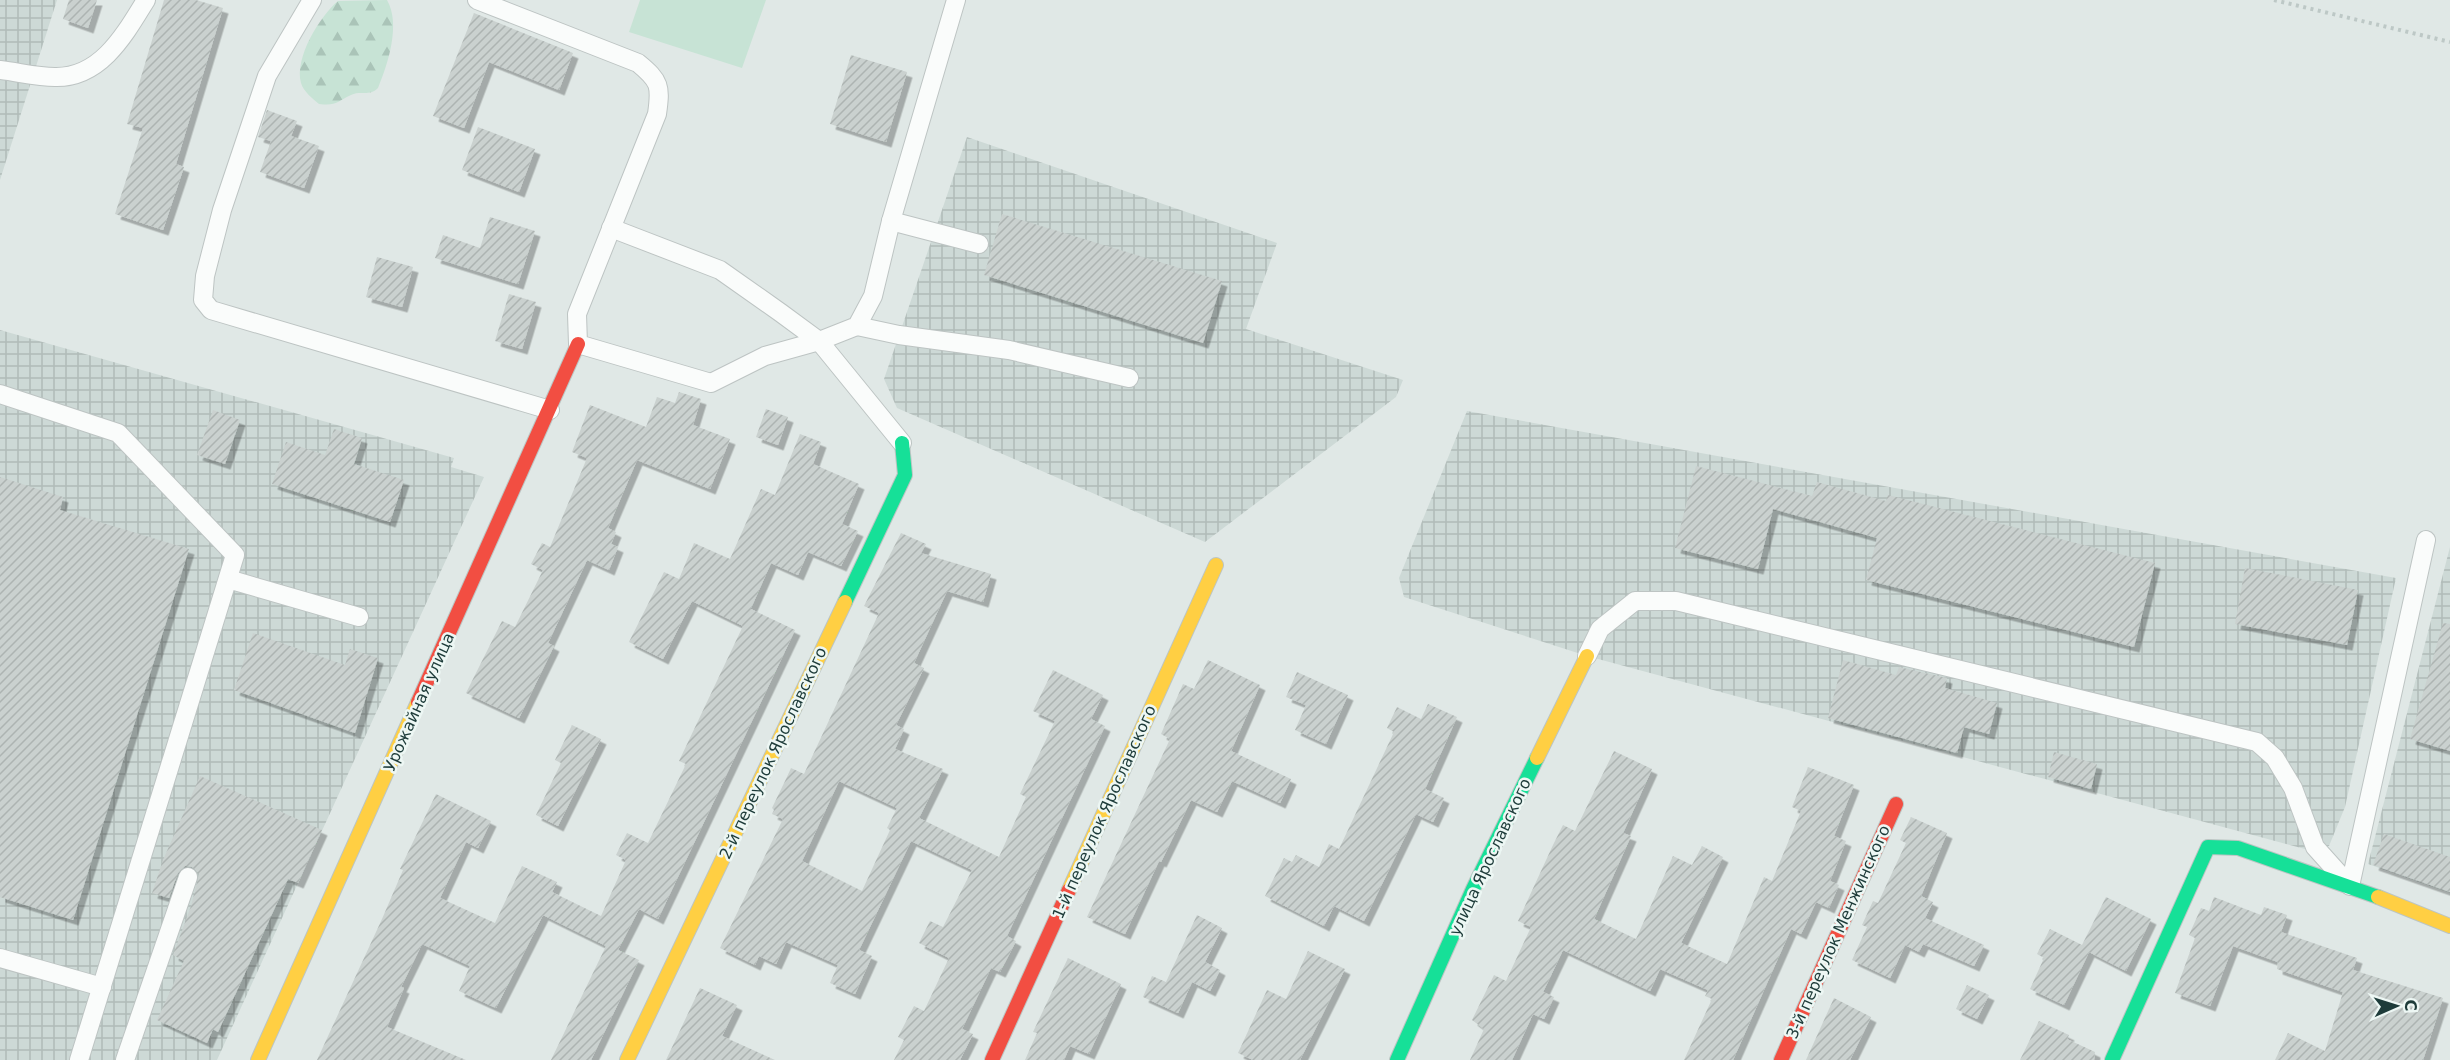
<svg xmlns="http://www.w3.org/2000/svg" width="2450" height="1060" font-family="'DejaVu Sans',sans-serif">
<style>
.industrial{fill:url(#industrial-grid)}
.forest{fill:url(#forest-firs)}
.garden{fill:#c7e3d5}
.building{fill:url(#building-hatch);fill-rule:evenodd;filter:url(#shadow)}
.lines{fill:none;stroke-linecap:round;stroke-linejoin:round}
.lane-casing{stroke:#bdc4c3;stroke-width:20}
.fast-casing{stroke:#bcc5c3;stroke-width:16}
.slow-casing{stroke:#bcc5c3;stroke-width:16}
.jam-casing{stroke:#bcc5c3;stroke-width:16}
.path{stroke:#bdc8c6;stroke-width:4;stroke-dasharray:3 4.5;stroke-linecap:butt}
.lane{stroke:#fafcfb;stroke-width:18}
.fast{stroke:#16e098;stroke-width:14}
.slow{stroke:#ffcf43;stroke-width:14}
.jam{stroke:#f24e42;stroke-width:14}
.labels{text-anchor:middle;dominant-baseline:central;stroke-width:5;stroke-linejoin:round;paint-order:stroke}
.street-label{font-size:16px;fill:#1d3b39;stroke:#edf7f4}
</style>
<defs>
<pattern id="industrial-grid" width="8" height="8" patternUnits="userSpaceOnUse" patternTransform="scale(1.5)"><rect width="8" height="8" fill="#cdd9d6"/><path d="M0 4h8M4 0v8" fill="none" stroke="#b0bbb8"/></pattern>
<pattern id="forest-firs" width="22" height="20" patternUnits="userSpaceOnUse" patternTransform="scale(1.5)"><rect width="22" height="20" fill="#c7e3d5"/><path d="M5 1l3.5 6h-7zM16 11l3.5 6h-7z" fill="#aac4b8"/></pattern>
<pattern id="building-hatch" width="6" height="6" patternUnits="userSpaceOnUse" patternTransform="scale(1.5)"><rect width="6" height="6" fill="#cad1cf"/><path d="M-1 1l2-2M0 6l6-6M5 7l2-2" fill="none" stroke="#adb4b2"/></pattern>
<filter id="shadow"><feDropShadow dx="5.5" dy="5.5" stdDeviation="0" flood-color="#0004"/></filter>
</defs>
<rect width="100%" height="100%" fill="#e0e8e6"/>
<g class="industrial">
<path d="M0 0H57L0 180Z"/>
<path d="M967 137 1277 243 1246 329 1403 380 1396 397 1205 542 897 408 884 379Z"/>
<path d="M0 330 454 458 451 467 484 477 217 1060H0Z"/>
<path d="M1467 411 2396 578 2345 807 2329 846 2305 849 1587 656 1404 597 1399 578Z"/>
<path d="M2450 547V893L2368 864Z"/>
</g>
<path class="forest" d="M387 0C401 24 388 64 378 88 369 97 361 90 351 95 336 102 337 106 319 104 313 99 303 91 301 83 294 58 320 16 338 1Z"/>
<path class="garden" d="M640 0H766L742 68 629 32Z"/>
<g class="building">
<path d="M69 0H97L88 28 63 19Z"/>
<path d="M164 0H196L223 8 176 164 184 167 163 230 115 214 143 128 127 124Z"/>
<path d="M474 13 573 53 559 90 489 62 464 128 433 116Z"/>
<path d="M851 55 907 72 886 142 830 124Z"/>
<path d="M267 110 297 121 291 136 319 146 304 188 260 172 271 141 258 137Z"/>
<path d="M478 127 535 149 519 192 462 170Z"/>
<path d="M1002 214 1222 281 1203 343 984 275Z"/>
<path d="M490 217 535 231 518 284 435 258 443 235 480 248Z"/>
<path d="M377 257 413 267 402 307 366 297Z"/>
<path d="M509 294 536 302 522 349 495 341Z"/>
<path d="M679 392 701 399 693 425 730 439 710 489 637 460 608 528 616 532 611 544 618 547 609 570 587 560 548 643 554 646 519 718 466 693 502 621 515 627 543 570 531 564 542 543 550 547 587 458 572 452 590 405 646 427 657 397 675 403Z"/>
<path d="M766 409 788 417 778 445 756 437Z"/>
<path d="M213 410 240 420 225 464 197 455Z"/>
<path d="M334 429 362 438 354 464 404 480 390 522 272 484 286 442 325 455Z"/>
<path d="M800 434 821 442 813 464 859 484 842 524 858 531 841 566 808 552 798 575 771 563 747 617 751 609 795 630 658 919 639 909 618 950 639 960 591 1060H551L606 946 543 915 496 1008 459 991 470 966 422 944 401 987 404 988 387 1027 466 1060H317L382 919 403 870 400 869 436 794 491 821 478 848 466 842 440 898 495 923 522 866 557 882 552 892 601 916 626 860 616 855 627 833 648 843 686 764 679 761 743 626 692 601 663 659 629 642 664 572 679 579 694 543 730 559 761 489 775 495Z"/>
<path d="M1696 466 1812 496 1817 482 1886 501 1888 495 2155 563 2134 647 1866 580 1877 538 1773 509 1758 569 1675 548Z"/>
<path d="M0 477 63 497 60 510 189 549 73 920 0 897Z"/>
<path d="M901 533 926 544 921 553 991 574 983 602 947 591 914 663 924 668 896 725 904 729 895 749 943 769 919 818 999 857 1026 797 1020 794 1055 721 1033 711 1053 670 1103 695 1091 719 1105 726 1007 936 1016 941 1000 972 991 968 962 1029 973 1034 960 1060H894L904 1040 898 1037 914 1006 924 1011 949 958 919 943 930 921 943 927 972 870 911 841 859 950 872 956 855 994 830 983 838 965 786 942 776 964 759 956 755 965 720 948 783 819 772 814 774 810 772 808 786 779 791 768 804 774 879 613 864 606ZM839 781 897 808 887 828 890 830 862 891 802 861Z"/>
<path d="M2245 568 2358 590 2347 645 2235 624Z"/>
<path d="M2443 623 2450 624V751L2410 739Z"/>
<path d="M253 633 345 665 350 649 378 658 355 733 234 690Z"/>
<path d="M1208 660 1260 685 1231 751 1291 779 1280 803 1232 781 1217 812 1191 800 1161 862 1159 861 1125 934 1087 917 1170 739 1161 734 1183 684 1194 689Z"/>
<path d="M1843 660 1896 675 1899 667 1947 678 1945 688 1997 703 1989 734 1964 727 1957 753 1828 718Z"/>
<path d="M1297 672 1348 695 1326 744 1295 730 1306 705 1286 697Z"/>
<path d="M1428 704 1457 717 1425 789 1444 798 1433 822 1416 814 1364 921 1334 906 1324 926 1265 896 1284 858 1292 862 1296 855 1319 867 1329 844 1339 849 1394 732 1387 728 1397 707 1421 719Z"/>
<path d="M572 725 601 739 558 826 536 815 561 763 555 760Z"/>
<path d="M1614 751 1652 769 1623 833 1631 836 1594 919 1636 939 1673 856 1692 865 1702 846 1723 857 1681 943 1727 964 1764 877 1772 881 1801 811 1792 807 1808 767 1854 785 1834 836 1846 841 1830 881 1839 885 1829 908 1816 902 1801 934 1791 929 1733 1060H1684L1712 999 1705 996 1708 990 1660 969 1650 991 1563 950 1543 992 1554 997 1544 1019 1533 1014 1512 1060H1470L1484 1029 1472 1020 1494 975 1506 981 1531 927 1518 921 1553 845 1563 825 1575 831Z"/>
<path d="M2054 752 2097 764 2091 789 2048 777Z"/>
<path d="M200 776 322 830 298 883 288 879 218 1032 213 1029 207 1043 157 1020 184 961 173 955 191 906 199 874 192 867 185 866 178 873 169 898 152 893 163 860Z"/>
<path d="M1911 817 1947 833 1921 896 1933 902 1925 918 1984 945 1974 966 1923 944 1919 952 1905 945 1890 978 1852 960 1867 927 1862 925 1873 901 1878 903 1906 843 1900 840Z"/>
<path d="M2384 834 2450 857V892L2373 865Z"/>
<path d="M2106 897 2151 919 2126 971 2089 952 2064 1005 2030 989 2044 958 2037 954 2050 929 2082 945Z"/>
<path d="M2214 897 2261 915 2264 907 2287 915 2281 932 2357 958 2353 970 2443 998 2423 1060H2275L2288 1033 2325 1051 2343 992 2277 969 2278 962 2233 946 2210 1006 2175 993 2195 938 2189 935 2201 908 2209 911Z"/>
<path d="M1197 915 1222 928 1205 962 1220 970 1210 991 1192 982 1178 1013 1143 997 1152 976 1166 982Z"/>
<path d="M1308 951 1345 969 1300 1060H1253L1238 1053 1267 990 1286 999Z"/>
<path d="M1068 958 1121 984 1089 1054 1070 1046 1064 1060H1025L1037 1033 1033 1032Z"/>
<path d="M1967 985 1989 995 1977 1019 1956 1009Z"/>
<path d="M700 988 737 1005 722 1036 775 1060H666Z"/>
<path d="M1834 998 1871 1017 1850 1060H1806Z"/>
<path d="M2039 1021 2069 1035 2067 1039 2095 1052 2094 1060H2020Z"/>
</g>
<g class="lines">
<defs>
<g id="lane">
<path d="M312 0 267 76 222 210 205 276 203 300 211 310 550 410"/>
<path d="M477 0 638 63C660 81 661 86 657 114L577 314 578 344 711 383 765 356 819 341 857 326 873 296 891 221 956 0"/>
<path d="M0 70C18 72 37 77 55 77 101 78 125 34 146 0"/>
<path d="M891 221 979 244"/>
<path d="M611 228 720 270 781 313 819 341 902 443"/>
<path d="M857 326 899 335 1009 350 1129 378"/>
<path d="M0 394 118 433 235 555 79 1060"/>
<path d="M228 579 359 617"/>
<path d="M1587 656 1600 629 1635 601H1676L2257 742 2275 758 2293 788 2315 847 2350 886 2426 540"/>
<path d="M0 958 102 987"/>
<path d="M125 1060 188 877"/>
</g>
<g id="fast">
<path d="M845 602 905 475 902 443"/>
<path d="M1397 1060 1473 889 1537 758"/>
<path d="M2112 1060 2208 847 2238 848 2378 897"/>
</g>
<g id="slow">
<path d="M1537 758 1587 656"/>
<path d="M1069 890 1216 565"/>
<path d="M2378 897 2450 926"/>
<path d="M258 1060 418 702"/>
<path d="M627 1060 845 602"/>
</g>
<g id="jam">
<path d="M418 702 578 344"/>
<path d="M992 1060 1069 890"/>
<path d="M1781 1060 1896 804"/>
</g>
</defs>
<use href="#lane" class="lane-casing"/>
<use href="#fast" class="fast-casing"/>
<use href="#slow" class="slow-casing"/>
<use href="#jam" class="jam-casing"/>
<path class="path" d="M2274 0 2450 42"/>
<use href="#lane" class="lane"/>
<use href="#fast" class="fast"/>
<use href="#slow" class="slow"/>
<use href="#jam" class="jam"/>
</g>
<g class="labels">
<g class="street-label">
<text transform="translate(419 702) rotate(-66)">Урожайная улица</text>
<text transform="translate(773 753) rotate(-65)">2-й переулок Ярославского</text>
<text transform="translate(1104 812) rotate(-66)">1-й переулок Ярославского</text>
<text transform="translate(1490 857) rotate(-65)">улица Ярославского</text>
<text transform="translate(1838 932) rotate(-66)">3-й переулок Менжинского</text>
</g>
</g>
<g transform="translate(2396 1006) rotate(87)" stroke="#edf7f4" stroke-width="4.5" paint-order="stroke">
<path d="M0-4.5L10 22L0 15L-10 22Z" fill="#1d3b39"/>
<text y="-9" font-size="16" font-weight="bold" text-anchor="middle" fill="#1d3b39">С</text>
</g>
</svg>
